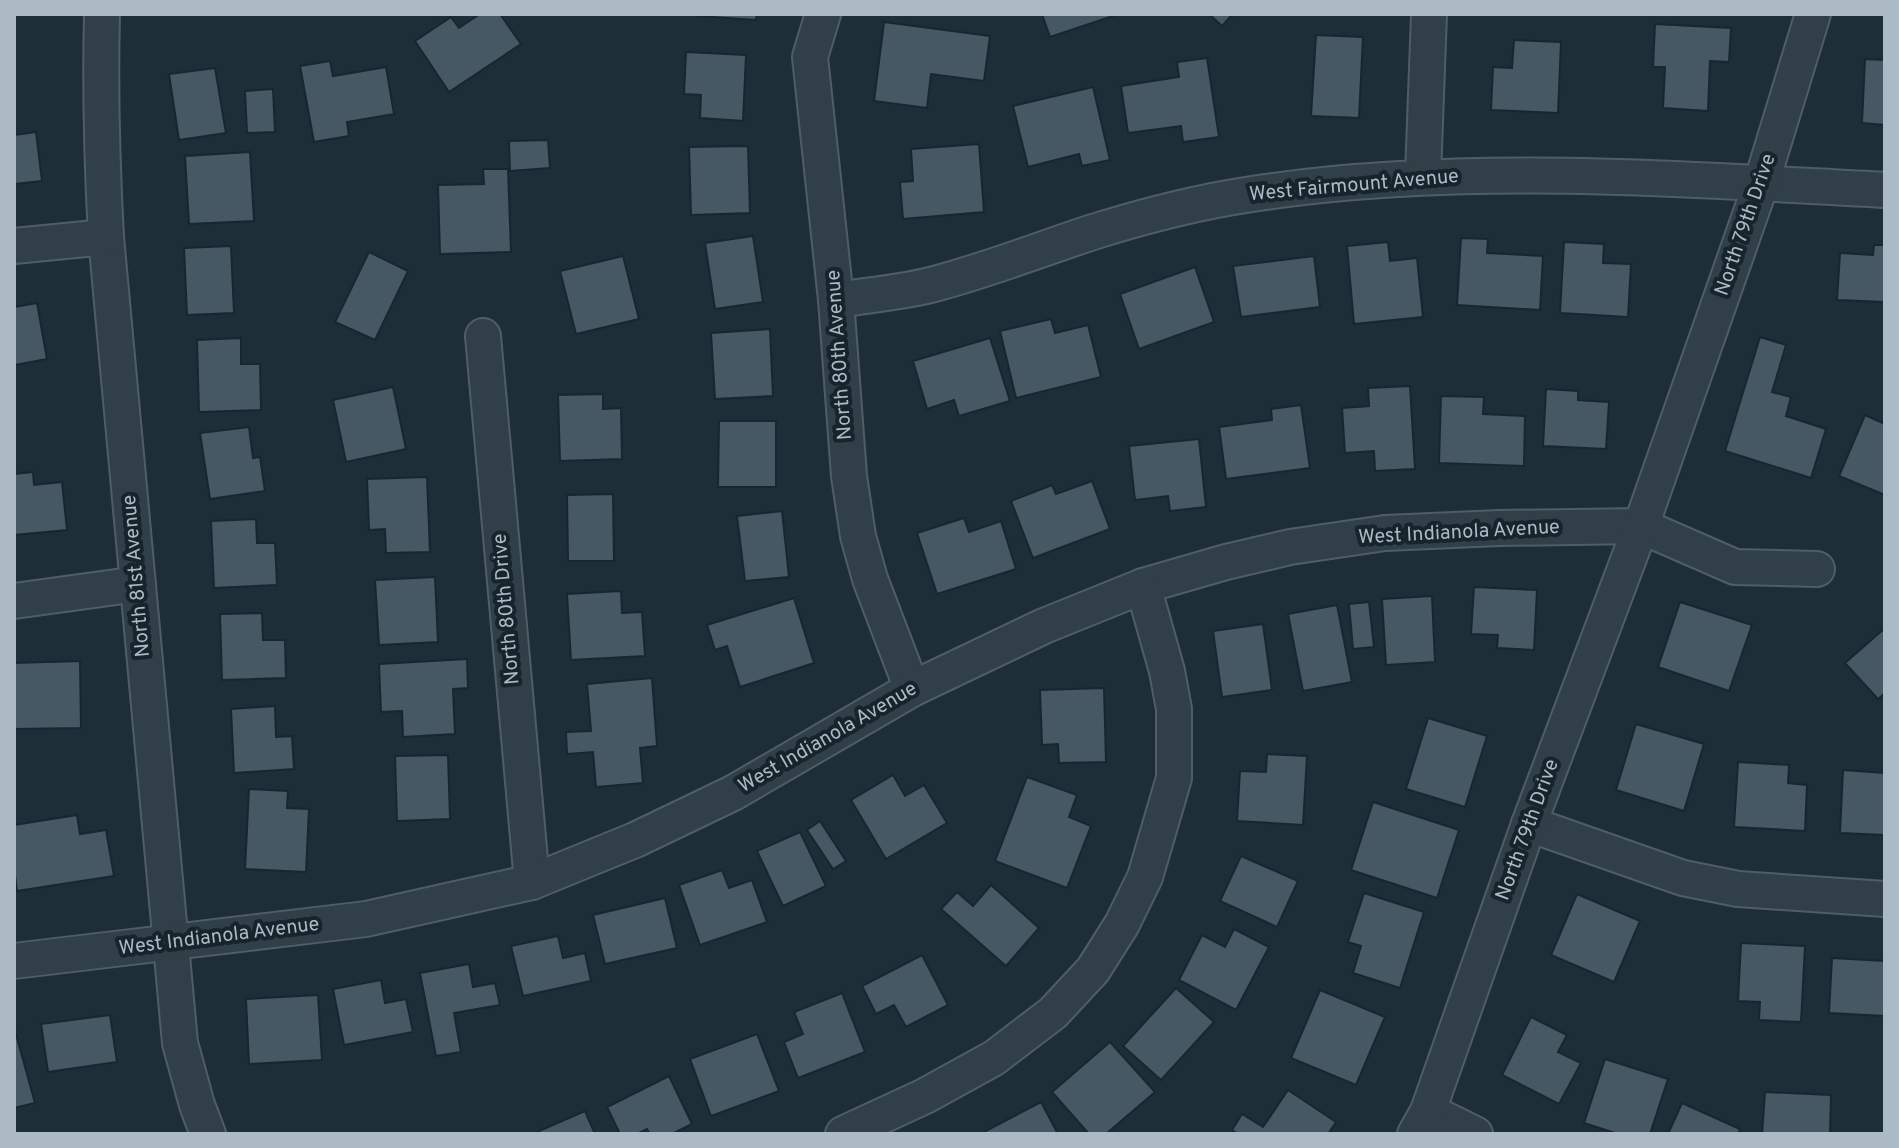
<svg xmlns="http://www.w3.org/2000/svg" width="1899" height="1148" font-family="Overpass,sans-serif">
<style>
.building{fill:#455864;stroke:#19262e;stroke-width:2}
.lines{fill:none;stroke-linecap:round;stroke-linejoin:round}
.minor-casing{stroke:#4f5d66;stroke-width:38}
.minor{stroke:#313f48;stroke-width:34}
.labels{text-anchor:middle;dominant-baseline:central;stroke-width:8;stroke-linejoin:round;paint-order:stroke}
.street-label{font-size:20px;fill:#abbac5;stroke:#17242c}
</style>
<rect width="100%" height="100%" fill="#1d2e38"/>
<g class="building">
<path d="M480 14H500L521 44 449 92 415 41 451 17 459 28Z"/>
<path d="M699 14H757L756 20 698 16Z"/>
<path d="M1042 14H1119L1050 37Z"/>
<path d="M1209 14H1233L1222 26Z"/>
<path d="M884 22 990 36 984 81 931 74 927 108 874 101Z"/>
<path d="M1655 24 1731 28 1729 62 1710 61 1708 111 1663 108 1665 67H1653Z"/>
<path d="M1316 35 1363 37 1359 118 1311 116Z"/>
<path d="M1514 40 1561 42 1558 113 1491 110 1493 67 1512 68Z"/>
<path d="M686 52 746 55 743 121 700 118 701 95 684 94Z"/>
<path d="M1207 58 1219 137 1183 142 1181 126 1128 133 1121 86 1179 77 1177 62Z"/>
<path d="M1865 59 1885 60V125L1862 123Z"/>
<path d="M330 61 333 76 386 67 394 114 347 122 349 136 314 142 300 66Z"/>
<path d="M215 68 226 133 179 140 169 74Z"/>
<path d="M1093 87 1110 160 1082 166 1079 154 1028 167 1013 106Z"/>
<path d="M273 89 275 132 247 133 245 91Z"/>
<path d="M36 132 42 181 14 184V135Z"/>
<path d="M548 140 550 168 510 171 509 141Z"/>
<path d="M979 144 984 212 903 219 900 182 913 181 911 149Z"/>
<path d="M748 146 750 213 691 215 689 147Z"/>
<path d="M250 152 254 221 189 224 185 156Z"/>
<path d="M483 169H508L511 252 440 254 438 185 484 184Z"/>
<path d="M753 236 763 302 715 309 705 243Z"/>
<path d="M1461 238 1488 239 1487 253 1543 256 1540 310 1457 305Z"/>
<path d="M1388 242 1390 261 1417 258 1423 317 1354 324 1347 246Z"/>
<path d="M1564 242 1604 244 1603 263 1631 264 1628 317 1560 313Z"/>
<path d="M1874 245H1885V302L1837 300 1840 253 1873 255Z"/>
<path d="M231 246 234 313 187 315 184 248Z"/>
<path d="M369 252 408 271 375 340 335 322Z"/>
<path d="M623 256 639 319 576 334 560 271Z"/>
<path d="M1314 256 1320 307 1241 317 1233 266Z"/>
<path d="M1195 267 1214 322 1139 349 1120 294Z"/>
<path d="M37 303 47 359 15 365 14 307Z"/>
<path d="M1051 319 1055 333 1088 325 1101 377 1016 398 1000 331Z"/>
<path d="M770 329 773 396 715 399 711 333Z"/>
<path d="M1760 337 1786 345 1772 392 1791 397 1786 416 1826 429 1811 478 1725 451Z"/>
<path d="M241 338V364H260L261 410 199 412 197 340Z"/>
<path d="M990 338 1010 401 959 416 954 400 927 409 913 361Z"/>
<path d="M1410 386 1415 469 1375 471 1374 451 1345 453 1342 408 1369 406 1368 388Z"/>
<path d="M393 387 406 449 346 462 333 400Z"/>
<path d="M1546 389 1578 391V400L1609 402 1606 449 1543 446Z"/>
<path d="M603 394V409L621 408 622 459 560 461 558 395Z"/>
<path d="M1441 396 1484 397 1483 414 1525 416 1524 466 1439 463Z"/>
<path d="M1301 405 1310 468 1226 479 1219 427 1272 420 1271 409Z"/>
<path d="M1865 415 1885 424V495L1839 476Z"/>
<path d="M719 421H776V487H718Z"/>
<path d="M249 427 253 458 260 457 265 491 210 499 200 433Z"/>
<path d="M1199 439 1206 507 1170 511 1168 496 1135 500 1129 446Z"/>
<path d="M33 472 34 485 62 482 67 530 14 535V474Z"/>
<path d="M427 477 430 552 386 553 385 529 369 530 367 479Z"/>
<path d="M1092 481 1110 529 1033 558 1011 501 1052 485 1056 494Z"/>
<path d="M613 494 614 561H568L567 495Z"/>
<path d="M782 511 789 577 745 581 737 516Z"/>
<path d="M964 518 969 532 1001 521 1016 569 937 594 917 533Z"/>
<path d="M256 519 257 543H275L277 585 214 588 211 521Z"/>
<path d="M435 577 438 642 379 645 375 580Z"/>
<path d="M1474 587 1537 590 1534 650 1497 648 1498 635 1471 634Z"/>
<path d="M621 591 622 613 642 612 645 656 571 660 567 594Z"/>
<path d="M1432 596 1435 662 1386 665 1382 599Z"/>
<path d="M794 598 814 663 740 687 727 646 715 650 707 625Z"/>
<path d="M1369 602 1374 647 1353 649 1349 604Z"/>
<path d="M1680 602 1752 625 1729 691 1658 667Z"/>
<path d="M1337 605 1352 682 1303 691 1288 614Z"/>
<path d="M262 613 263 640H285L286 678 222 680 220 614Z"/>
<path d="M1263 624 1272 690 1222 697 1213 631Z"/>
<path d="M1885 628V693L1878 699 1845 663Z"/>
<path d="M467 659 468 688 453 689 455 734 403 737 402 711 381 712 379 664Z"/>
<path d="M80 661 81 728 15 729 14 663Z"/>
<path d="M652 678 657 746 640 748 643 783 596 787 593 752 567 754 566 732 591 731 587 684Z"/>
<path d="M1104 688 1106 762 1059 763 1058 744 1042 745 1040 690Z"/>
<path d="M275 706 276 737 292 736 294 769 234 773 231 709Z"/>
<path d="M1428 718 1487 736 1465 807 1406 789Z"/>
<path d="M1636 724 1704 744 1684 811 1616 790Z"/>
<path d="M1267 754 1307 756 1303 825 1237 821 1240 771 1266 772Z"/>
<path d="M448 755 450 819 397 821 395 756Z"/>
<path d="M1738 762 1789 765 1788 783 1807 785 1805 831 1734 827Z"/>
<path d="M1843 770 1885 773V835L1840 833Z"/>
<path d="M893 775 905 796 924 785 947 823 886 859 851 800Z"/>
<path d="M1027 777 1077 795 1069 817 1091 826 1067 888 995 861Z"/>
<path d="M249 789 288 791 287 808 309 809 306 872 245 869Z"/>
<path d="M1373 802 1459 830 1437 898 1351 870Z"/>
<path d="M77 815 80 834 106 830 114 876 17 891 14 868V825Z"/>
<path d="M820 821 846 861 833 869 807 830Z"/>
<path d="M800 832 826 886 783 906 757 851Z"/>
<path d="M1241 856 1298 881 1277 927 1220 901Z"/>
<path d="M722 870 729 888 752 880 767 922 700 945 679 885Z"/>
<path d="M991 885 1039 928 1006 966 941 909 957 892 973 906Z"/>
<path d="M1364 893 1424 912 1400 988 1353 973 1361 946 1348 942Z"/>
<path d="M1577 894 1640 921 1614 982 1551 955Z"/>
<path d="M665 898 677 948 605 964 593 915Z"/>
<path d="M1234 929 1269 947 1236 1010 1179 980 1202 935 1225 947Z"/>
<path d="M558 936 563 958 585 953 591 981 523 996 511 946Z"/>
<path d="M1741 943 1805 946 1801 1022 1759 1020 1760 1002 1738 1001Z"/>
<path d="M922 955 948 1005 906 1027 894 1005 876 1014 862 986Z"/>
<path d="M1832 958 1885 961V1016L1829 1013Z"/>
<path d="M469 964 473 987 495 983 500 1005 454 1013 461 1052 436 1056 420 973Z"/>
<path d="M381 980 385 1003 406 999 413 1032 344 1045 333 989Z"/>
<path d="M1176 988 1214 1022 1161 1080 1123 1046Z"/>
<path d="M1320 990 1385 1017 1356 1085 1291 1058Z"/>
<path d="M842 993 865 1052 798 1078 784 1042 803 1034 794 1012Z"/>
<path d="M318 995 322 1060 249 1064 246 999Z"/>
<path d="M110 1015 117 1062 48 1072 41 1024Z"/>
<path d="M1531 1017 1567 1035 1558 1052 1581 1063 1559 1104 1502 1075Z"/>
<path d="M14 1027 35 1103 14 1108Z"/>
<path d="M757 1034 779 1091 711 1116 690 1059Z"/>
<path d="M1110 1042 1155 1092 1106 1134H1089L1052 1092Z"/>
<path d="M1605 1059 1668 1079 1650 1134H1618L1584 1123Z"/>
<path d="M669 1076 692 1124 672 1134H650L647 1129 637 1134H620L607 1107Z"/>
<path d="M1288 1090 1336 1122 1328 1134H1238L1232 1130 1242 1114 1263 1127Z"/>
<path d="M1765 1092 1831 1095 1830 1134H1762Z"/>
<path d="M1041 1102 1058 1134H980Z"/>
<path d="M1682 1103 1740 1129 1738 1134H1668Z"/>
<path d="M585 1111 595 1134H540L539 1131Z"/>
</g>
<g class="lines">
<defs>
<g id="minor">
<path d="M102 14C100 89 102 162 106 237L180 1043 197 1105 208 1134"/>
<path d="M823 14 810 57 836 300 849 476 858 536 870 579 912 689"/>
<path d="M1423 176 1429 14"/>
<path d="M14 246 106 237"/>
<path d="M836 300C869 295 907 292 938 283 990 269 1041 249 1093 232 1144 216 1198 202 1252 194 1461 162 1674 179 1885 190"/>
<path d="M483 336 532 882"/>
<path d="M14 601 138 584"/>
<path d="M1529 824 1683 878 1738 889 1885 899"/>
<path d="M14 961 366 919 532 882 635 840 733 793 912 689 1044 626 1143 586 1226 562 1290 547 1385 533 1499 528 1641 526 1735 567 1817 569"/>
<path d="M1428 1111 1475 1134"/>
<path d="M843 1134 925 1096 994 1058 1053 1013 1093 970 1122 924 1145 877 1174 778V709L1167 671 1143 586"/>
<path d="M1415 1134 1428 1111 1529 824 1641 526 1761 184 1813 14"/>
</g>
</defs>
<use href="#minor" class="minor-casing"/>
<use href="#minor" class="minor"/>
</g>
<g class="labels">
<g class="street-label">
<text transform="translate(1354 186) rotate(-5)">West Fairmount Avenue</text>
<text transform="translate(1746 225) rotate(-71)">North 79th Drive</text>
<text transform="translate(840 355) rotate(-94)">North 80th Avenue</text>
<text transform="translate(1459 533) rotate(-3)">West Indianola Avenue</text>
<text transform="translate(137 576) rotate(-95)">North 81st Avenue</text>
<text transform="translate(507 609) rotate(-95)">North 80th Drive</text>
<text transform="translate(828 738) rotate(-30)">West Indianola Avenue</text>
<text transform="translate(1528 830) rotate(-70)">North 79th Drive</text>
<text transform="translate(219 937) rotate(-7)">West Indianola Avenue</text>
</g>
</g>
<rect width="1899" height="1148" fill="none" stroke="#abbac5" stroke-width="32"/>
</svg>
